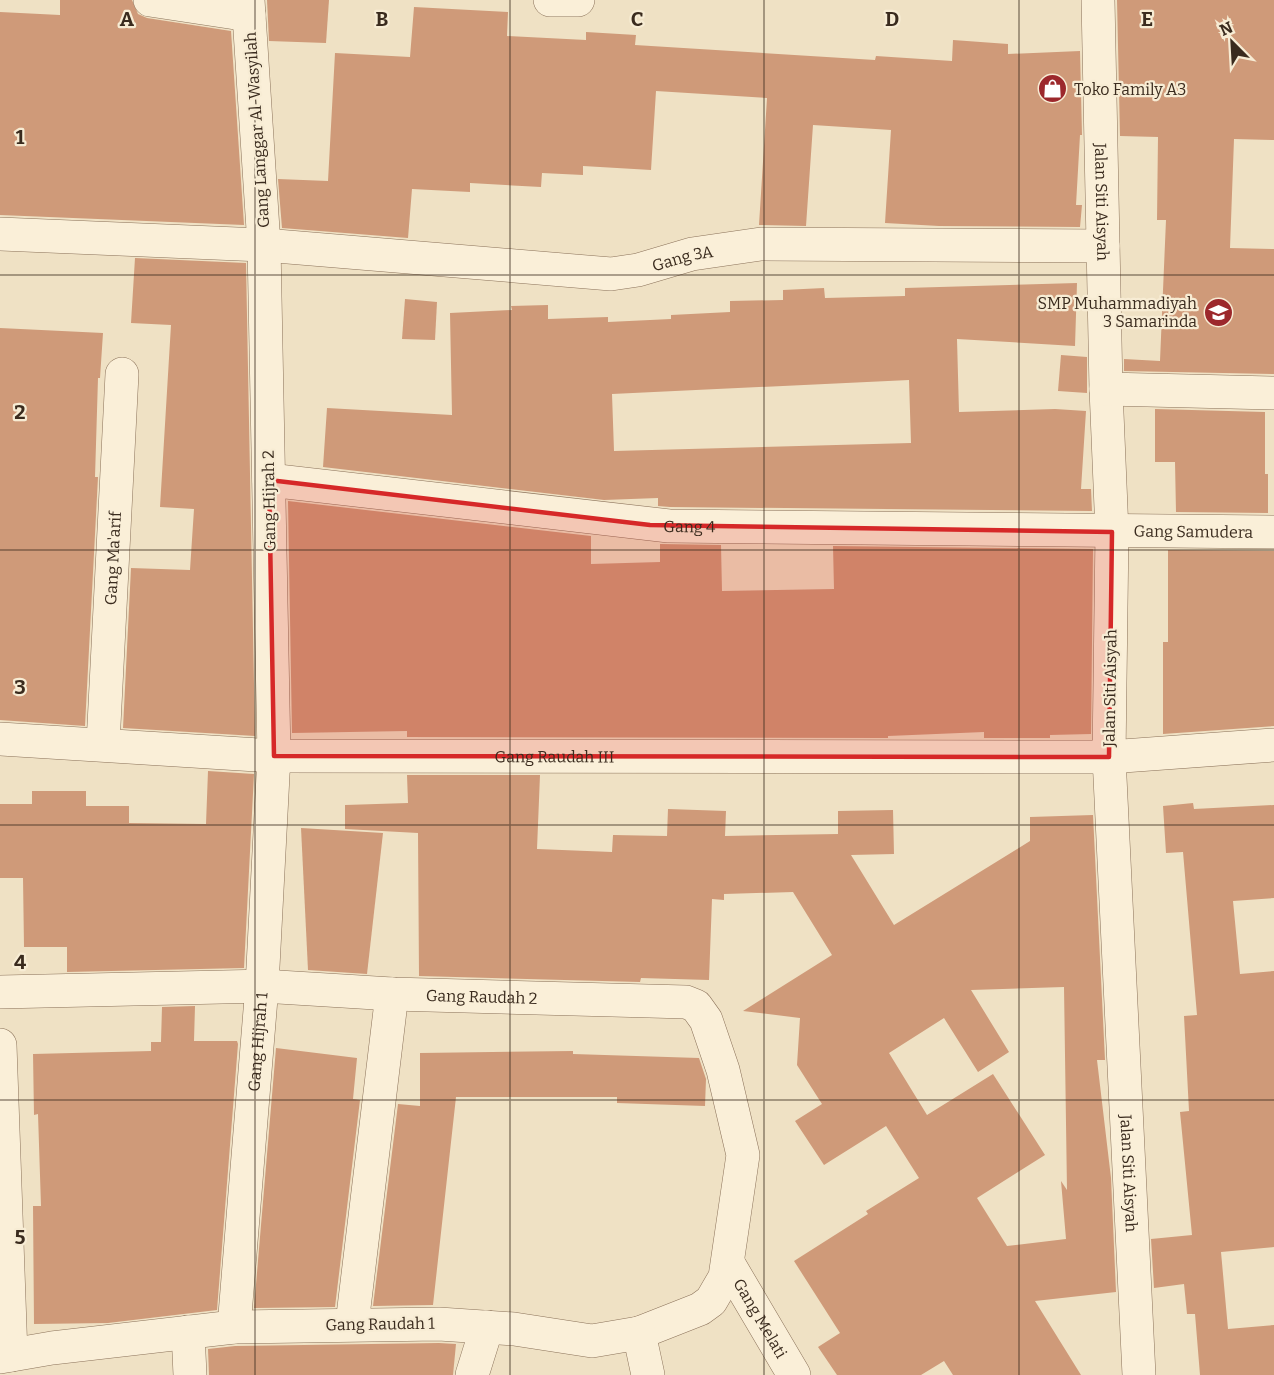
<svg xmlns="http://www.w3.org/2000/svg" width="1274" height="1375" font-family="Bitter,serif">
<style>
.building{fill:#cf9a79;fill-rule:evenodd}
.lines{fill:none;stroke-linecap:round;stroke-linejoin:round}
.minor-casing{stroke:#8b725a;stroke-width:34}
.minor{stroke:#faefd8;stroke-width:33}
.marked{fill:#d62828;fill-opacity:0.2;stroke:#d62828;stroke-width:4.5;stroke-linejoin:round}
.grid{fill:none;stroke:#3a2b1e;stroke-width:1.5;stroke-opacity:0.55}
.labels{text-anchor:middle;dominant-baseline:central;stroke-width:4.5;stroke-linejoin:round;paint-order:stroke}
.poi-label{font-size:16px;fill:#3a2b1e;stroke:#f7ecd4;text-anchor:start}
.street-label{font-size:16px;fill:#3a2b1e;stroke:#f7ecd4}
.grid-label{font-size:20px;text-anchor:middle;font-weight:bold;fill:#3a2b1e;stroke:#f7ecd4;stroke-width:4.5;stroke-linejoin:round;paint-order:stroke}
</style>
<rect width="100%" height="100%" fill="#efe1c4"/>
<g class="building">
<path d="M60 0H132L138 14 147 18 231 31 244 225 0 215V12L60 15Z"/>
<path d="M267 0H329L326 43 269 41Z"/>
<path d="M1117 0H1274V140L1234 139 1230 248 1274 249V374L1124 371V359L1160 361 1166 220H1157L1158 137 1120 136Z"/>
<path d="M414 7 508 12 507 36 586 40V32L636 35 635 45 875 60 876 56 952 61 953 40 1008 44V54L1080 51 1082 135H1080L1076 205H1082L1080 227 939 226 885 223 891 130 813 125 806 226 759 225 767 98 656 91 651 170 583 166V175L542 173 541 187 470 183V192L412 189 408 238 282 228 278 179 328 181 335 53 410 57Z"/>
<path d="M135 258 246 263 255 736 123 728 131 568 190 570 194 509 160 507 171 325 131 323Z"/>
<path d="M1077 283 1075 346 957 339 959 412 1055 409 1086 411 1081 489H1091L1092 511 670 507 658 506V498L604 500 323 467 327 408 452 415 450 313 512 310 511 306 548 305V319L608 317V322L671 319V315L730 312V301L783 300V290L824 288 825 298 905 296V288ZM909 380 911 443 614 451 612 394Z"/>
<path d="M405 299 437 302 435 340 402 339Z"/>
<path d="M0 328 103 333 100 378H98L95 477H98L85 726 0 720Z"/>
<path d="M1061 355 1087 357V393L1058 391Z"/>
<path d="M1155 409 1265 412V474H1268V513L1176 512 1175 462H1155Z"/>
<path d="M288 501 591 536V564L660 562V544L721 545 722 591 834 589 833 546 1093 549 1091 734 1050 735V738H984V732L888 736V738L407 737V731L292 733Z"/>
<path d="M1168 550 1274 551V726L1163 734V642H1168Z"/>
<path d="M208 771 254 774 244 968 67 972V947H24L23 878H0V804H32V791H86V806H129V823L206 824Z"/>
<path d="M407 775H540L537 849 612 852 613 835 667 836 668 809 726 811 725 836 838 834V811L893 810 894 854 851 855 894 925 1030 841V817L1093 815 1105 1060H1097L1111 1178 1116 1292 1035 1301 1081 1375H953L944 1361 921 1375H837L818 1347 840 1333 794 1261 868 1214 866 1211 919 1178 886 1126 824 1165 795 1121 822 1104 797 1065 800 1018 743 1011 832 955 793 892 724 894V900L712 899 709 980 641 978 640 982 419 976 418 833 345 829V805L408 803ZM1064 987 1067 1190 1061 1181 1066 1239 1007 1246 977 1198 1045 1155 993 1074 927 1115 889 1053 944 1018 978 1072 1009 1052 971 990Z"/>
<path d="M1193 803 1194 809 1274 805V898L1233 901 1240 974 1274 971V1247L1221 1252 1228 1329 1274 1325V1375H1200L1195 1314H1187L1184 1284 1154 1288 1151 1239 1192 1235 1180 1112 1189 1111 1184 1016 1197 1015 1183 852 1166 853 1163 806Z"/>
<path d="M301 828 383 833 367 974 308 970Z"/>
<path d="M195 1006 194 1041H237L238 1044 217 1310 108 1323 34 1324 33 1206H41L38 1114 34 1115 33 1054 151 1051V1042H161L162 1007Z"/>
<path d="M276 1048 357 1058 353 1099 360 1100 335 1307 254 1308Z"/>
<path d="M573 1051V1054L699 1058 706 1079 705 1106 617 1103V1097H456L433 1305 373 1306 398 1104 420 1106V1053Z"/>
<path d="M439 1343 456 1344 453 1375H209L208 1349 235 1346Z"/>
</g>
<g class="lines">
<defs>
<g id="minor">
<path d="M150 0 249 15"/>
<path d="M550 0H578"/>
<path id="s1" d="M1098 0 1106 389 1112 532 1109 757 1139 1375"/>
<path id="s2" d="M0 234 264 245 611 274 638 270 692 254 761 244 1103 246"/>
<path d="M1106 389 1274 393"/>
<path id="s3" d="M269 480 669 526 1274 532"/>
<path id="s4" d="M0 739 274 756 1109 757 1274 745"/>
<path id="s5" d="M103 744 122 374"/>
<path id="s6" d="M0 992 262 986 392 994 686 1002 696 1006 706 1020 723 1070 743 1155 725 1277 711 1301 700 1309 639 1333 592 1341 514 1329 439 1324 234 1327 52 1348 0 1357"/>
<path d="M0 1045 11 1355"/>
<path id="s7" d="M728 1263 794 1375"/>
<path d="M352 1324 392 994"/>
<path id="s8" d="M234 1327 262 986 274 756 264 245 248 0"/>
<path d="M188 1332 190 1375"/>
<path d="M639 1333 648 1375"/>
<path d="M472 1375 487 1327"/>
</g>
</defs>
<use href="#minor" class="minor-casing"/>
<use href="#minor" class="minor"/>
</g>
<path class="marked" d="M269 480 650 525 1112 532 1109 757 274 756Z"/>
<path class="grid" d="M255 0V1375M510 0V1375M764 0V1375M1019 0V1375M0 275H1274M0 550H1274M0 825H1274M0 1100H1274"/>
<defs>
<symbol id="shop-disc" viewBox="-11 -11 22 22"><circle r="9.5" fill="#9c282c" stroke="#f7ecd4"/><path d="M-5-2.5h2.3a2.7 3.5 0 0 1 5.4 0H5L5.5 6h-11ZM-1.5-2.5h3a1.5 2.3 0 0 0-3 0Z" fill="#fff"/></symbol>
<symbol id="school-disc" viewBox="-11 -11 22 22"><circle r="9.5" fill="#9c282c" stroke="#f7ecd4"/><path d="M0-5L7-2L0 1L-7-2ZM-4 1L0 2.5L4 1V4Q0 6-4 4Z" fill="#fff"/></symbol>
</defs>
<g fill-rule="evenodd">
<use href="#shop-disc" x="1036" y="72" width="33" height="33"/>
<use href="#school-disc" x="1202" y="296" width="33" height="33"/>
</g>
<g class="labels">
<g class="poi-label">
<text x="1074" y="89">Toko Family A3</text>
<text x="1197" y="303" text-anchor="end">SMP Muhammadiyah<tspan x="1197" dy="18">3 Samarinda</tspan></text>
</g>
<g class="street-label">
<text transform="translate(257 130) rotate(-94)">Gang Langgar Al-Wasyilah</text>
<text stroke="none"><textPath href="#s1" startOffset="202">Jalan Siti Aisyah</textPath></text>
<text stroke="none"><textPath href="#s2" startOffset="686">Gang 3A</textPath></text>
<text transform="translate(269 501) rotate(-91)">Gang Hijrah 2</text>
<text stroke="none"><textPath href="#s3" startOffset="423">Gang 4</textPath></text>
<text stroke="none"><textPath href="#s3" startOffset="927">Gang Samudera</textPath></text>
<text stroke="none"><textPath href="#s5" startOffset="186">Gang Ma'arif</textPath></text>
<text transform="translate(1110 688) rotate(-89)">Jalan Siti Aisyah</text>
<text stroke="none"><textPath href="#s4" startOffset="555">Gang Raudah III</textPath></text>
<text stroke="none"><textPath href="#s6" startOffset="482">Gang Raudah 2</textPath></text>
<text stroke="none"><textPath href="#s8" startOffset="286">Gang Hijrah 1</textPath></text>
<text stroke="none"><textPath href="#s1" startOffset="1174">Jalan Siti Aisyah</textPath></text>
<text stroke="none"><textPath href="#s7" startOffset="64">Gang Melati</textPath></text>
<text transform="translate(380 1324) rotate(-1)">Gang Raudah 1</text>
</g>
</g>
<g class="grid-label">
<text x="127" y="26">A</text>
<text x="382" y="26">B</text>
<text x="637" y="26">C</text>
<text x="892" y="26">D</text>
<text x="1147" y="26">E</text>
<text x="20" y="144">1</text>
<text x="20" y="419">2</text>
<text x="20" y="694">3</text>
<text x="20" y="969">4</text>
<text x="20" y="1244">5</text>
</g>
<g transform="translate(1232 42) rotate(336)" stroke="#f7ecd4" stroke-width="4.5" paint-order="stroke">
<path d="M0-4.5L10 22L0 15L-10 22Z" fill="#3a2b1e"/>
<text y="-9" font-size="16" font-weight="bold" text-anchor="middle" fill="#3a2b1e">N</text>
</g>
</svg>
